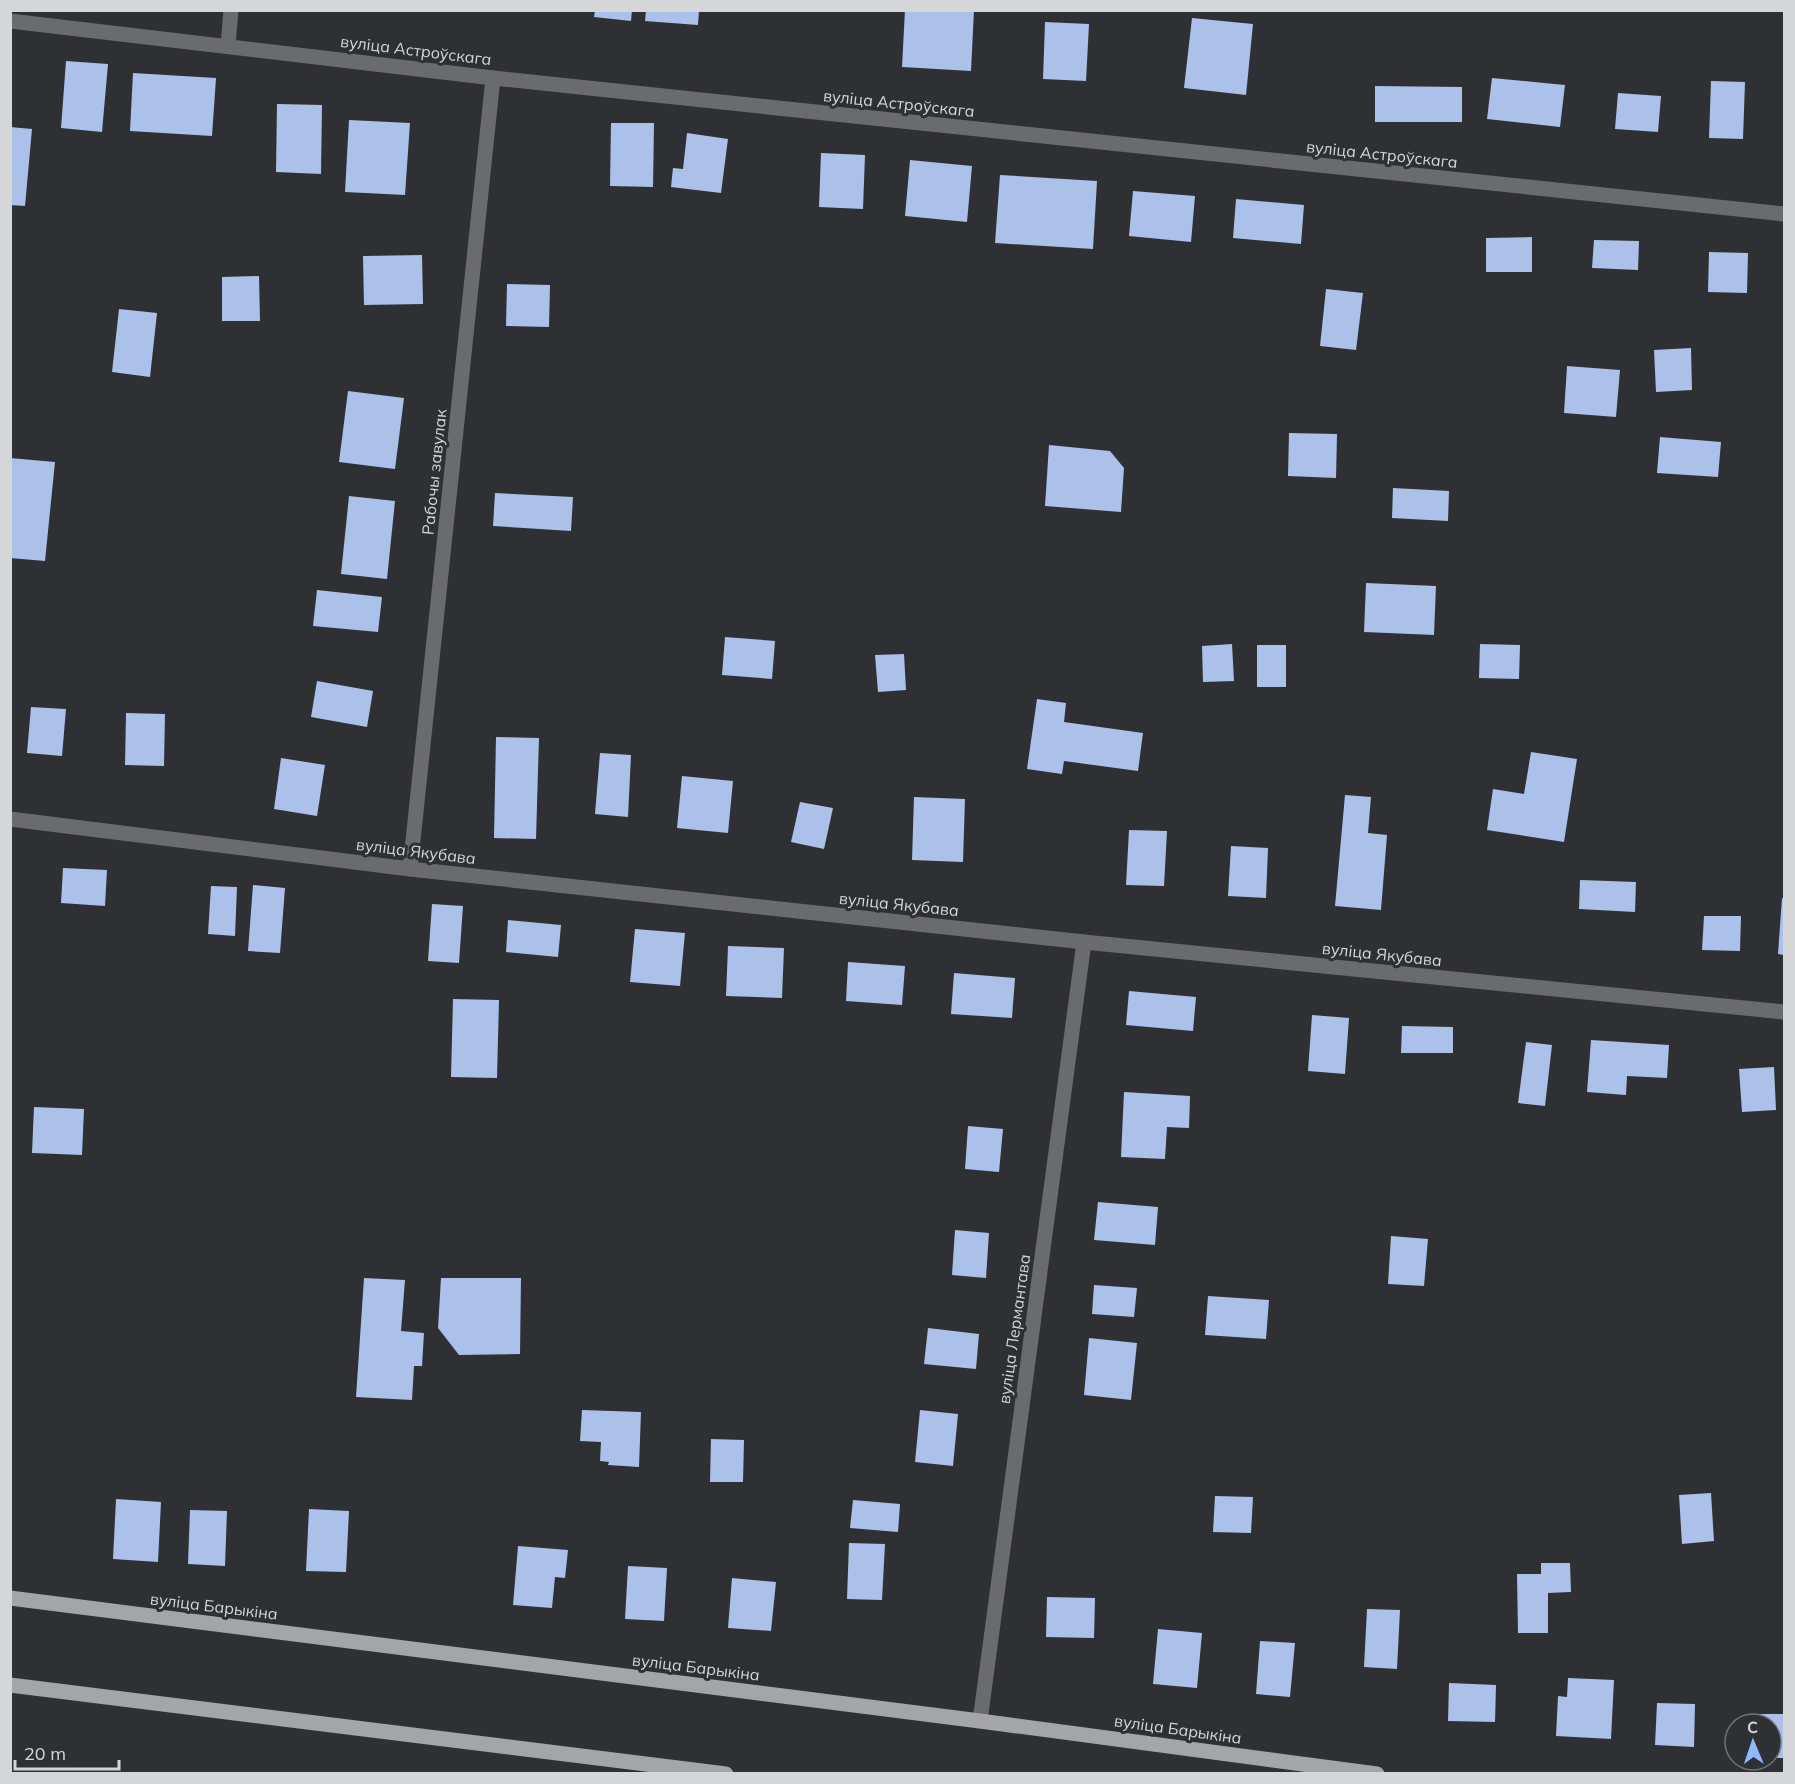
<svg xmlns="http://www.w3.org/2000/svg" width="1795" height="1784" font-family="Mulish,sans-serif">
<style>
.building{fill:#abc1e9}
.lines{fill:none;stroke-linecap:round;stroke-linejoin:round}
.minor{stroke:#6a6b6d;stroke-width:15}
.major{stroke:#a3a5aa;stroke-width:15}
.labels{text-anchor:middle;dominant-baseline:central;stroke-width:6;stroke-linejoin:round;paint-order:stroke}
.street-label{font-size:16px;fill:#d4d6d8;stroke:#2e3034}
</style>
<rect width="100%" height="100%" fill="#2e3034"/>
<g class="building">
<path d="M595 10H632L631 21 594 17Z"/>
<path d="M646 10H699L698 25 645 21Z"/>
<path d="M905 10H974L971 71 902 67Z"/>
<path d="M1192 18 1253 24 1246 95 1184 88Z"/>
<path d="M1045 22 1089 24 1086 81 1043 79Z"/>
<path d="M66 61 108 64 102 132 61 128Z"/>
<path d="M133 73 216 78 212 136 130 131Z"/>
<path d="M1492 78 1565 85 1560 127 1487 119Z"/>
<path d="M1711 81 1745 82 1743 139 1709 138Z"/>
<path d="M1375 86 1462 87V122H1375Z"/>
<path d="M1618 93 1661 96 1658 132 1615 129Z"/>
<path d="M277 104 322 105 321 174 276 172Z"/>
<path d="M349 120 410 123 405 195 345 192Z"/>
<path d="M611 123H654L653 187 610 186Z"/>
<path d="M10 127 32 129 25 206 10 205Z"/>
<path d="M687 133 728 139 721 193 671 187 673 168 683 169Z"/>
<path d="M821 153 865 155 863 209 819 207Z"/>
<path d="M910 160 972 166 967 222 905 216Z"/>
<path d="M1000 175 1097 181 1093 249 995 243Z"/>
<path d="M1133 191 1195 196 1191 242 1129 236Z"/>
<path d="M1236 199 1304 205 1301 244 1233 238Z"/>
<path d="M1532 237V272H1486V238Z"/>
<path d="M1594 240 1639 241 1638 270 1592 268Z"/>
<path d="M1709 252 1748 253 1747 293 1708 292Z"/>
<path d="M422 255 423 304 364 305 363 256Z"/>
<path d="M259 276 260 321H222V277Z"/>
<path d="M507 284 550 285 549 327 506 326Z"/>
<path d="M1326 289 1363 293 1356 350 1320 346Z"/>
<path d="M119 309 157 313 150 377 112 372Z"/>
<path d="M1691 348 1692 390 1656 392 1654 350Z"/>
<path d="M1567 366 1620 370 1616 417 1564 413Z"/>
<path d="M348 391 404 398 395 469 339 462Z"/>
<path d="M1289 433 1337 434 1336 478 1288 476Z"/>
<path d="M1660 437 1721 442 1718 477 1657 473Z"/>
<path d="M1049 445 1110 451 1124 468 1121 512 1045 506Z"/>
<path d="M10 458 55 462 45 561 10 558Z"/>
<path d="M1393 488 1449 491 1448 521 1392 518Z"/>
<path d="M495 493 573 497 571 531 493 526Z"/>
<path d="M349 496 395 501 387 579 341 574Z"/>
<path d="M1366 583 1436 586 1434 635 1364 632Z"/>
<path d="M317 590 382 597 378 632 313 626Z"/>
<path d="M725 637 775 641 772 679 722 675Z"/>
<path d="M1232 644 1234 681 1203 682 1202 646Z"/>
<path d="M1480 644 1520 645 1519 679 1479 678Z"/>
<rect x="1257" y="645" width="29" height="42"/>
<path d="M904 654 906 690 878 692 875 655Z"/>
<path d="M317 681 373 691 367 727 311 717Z"/>
<path d="M1037 699 1066 703 1064 722 1143 733 1138 771 1064 761 1062 774 1027 769Z"/>
<path d="M31 707 66 709 62 756 27 753Z"/>
<path d="M126 713 165 714 164 766 125 765Z"/>
<path d="M496 737 539 738 536 839 494 838Z"/>
<path d="M1531 752 1577 759 1564 842 1487 830 1493 789 1524 794Z"/>
<path d="M600 753 631 755 628 817 595 814Z"/>
<path d="M281 758 325 765 317 816 274 809Z"/>
<path d="M682 776 733 781 728 833 677 828Z"/>
<path d="M1345 795 1371 797 1368 833 1387 835 1381 910 1335 906Z"/>
<path d="M914 797 965 799 963 862 912 860Z"/>
<path d="M800 802 833 808 824 849 791 842Z"/>
<path d="M1129 830 1167 831 1164 886 1126 885Z"/>
<path d="M1231 846 1268 848 1266 898 1228 896Z"/>
<path d="M63 868 107 870 105 906 61 903Z"/>
<path d="M1580 880 1636 882 1635 912 1579 909Z"/>
<path d="M253 885 285 888 280 953 248 951Z"/>
<path d="M211 886 237 887 235 936 208 934Z"/>
<path d="M1782 898 1784 899V955L1778 954Z"/>
<path d="M432 904 463 906 459 963 428 961Z"/>
<path d="M1704 916H1741L1740 951 1702 950Z"/>
<path d="M508 920 561 925 558 957 506 952Z"/>
<path d="M635 929 685 933 680 986 630 982Z"/>
<path d="M728 946 784 948 782 998 726 996Z"/>
<path d="M848 962 905 966 902 1005 846 1001Z"/>
<path d="M954 973 1015 978 1012 1018 951 1014Z"/>
<path d="M1129 991 1196 997 1193 1031 1126 1025Z"/>
<path d="M453 999 499 1000 497 1078 451 1077Z"/>
<path d="M1312 1015 1349 1018 1345 1074 1308 1071Z"/>
<path d="M1402 1026 1453 1027V1053H1401Z"/>
<path d="M1591 1040 1669 1045 1667 1078 1627 1076 1626 1095 1587 1092Z"/>
<path d="M1526 1042 1552 1045 1545 1106 1518 1103Z"/>
<path d="M1774 1067 1776 1110 1742 1112 1739 1069Z"/>
<path d="M1124 1092 1190 1096 1189 1128 1167 1127 1165 1159 1121 1157Z"/>
<path d="M34 1107 84 1109 82 1155 32 1153Z"/>
<path d="M968 1126 1003 1129 999 1172 965 1169Z"/>
<path d="M1098 1202 1158 1207 1155 1245 1094 1240Z"/>
<path d="M955 1230 989 1233 986 1278 952 1275Z"/>
<path d="M1391 1236 1428 1239 1424 1286 1388 1284Z"/>
<path d="M364 1278 405 1280 401 1331 424 1333 422 1366H414L412 1400 356 1397Z"/>
<path d="M441 1278H521L520 1354 459 1355 438 1328Z"/>
<path d="M1094 1285 1137 1288 1134 1317 1092 1314Z"/>
<path d="M1208 1296 1269 1300 1266 1339 1205 1335Z"/>
<path d="M928 1328 979 1334 976 1369 924 1364Z"/>
<path d="M1089 1338 1137 1343 1131 1400 1084 1395Z"/>
<path d="M582 1410 641 1412 639 1467 608 1465 609 1462 600 1461 601 1442 580 1441Z"/>
<path d="M920 1410 958 1414 953 1466 915 1462Z"/>
<path d="M711 1439 744 1440 743 1482H710Z"/>
<path d="M1711 1493 1714 1541 1682 1544 1679 1495Z"/>
<path d="M1215 1496 1253 1497 1251 1533 1213 1532Z"/>
<path d="M116 1499 161 1502 158 1562 113 1559Z"/>
<path d="M853 1500 900 1504 898 1532 850 1528Z"/>
<path d="M309 1509 349 1511 346 1572 306 1571Z"/>
<path d="M190 1510 227 1511 225 1566 188 1564Z"/>
<path d="M849 1543 885 1544 882 1600 847 1599Z"/>
<path d="M518 1546 568 1550 565 1578 555 1577 552 1608 513 1605Z"/>
<path d="M1541 1563H1570L1571 1592 1548 1593V1633H1518L1517 1574H1541Z"/>
<path d="M628 1566 667 1568 664 1621 625 1619Z"/>
<path d="M732 1578 776 1582 771 1631 728 1628Z"/>
<path d="M1047 1597 1095 1598 1094 1638 1046 1637Z"/>
<path d="M1367 1609 1400 1610 1397 1669 1364 1667Z"/>
<path d="M1158 1629 1202 1633 1197 1688 1153 1684Z"/>
<path d="M1260 1641 1295 1643 1290 1697 1256 1694Z"/>
<path d="M1568 1678 1614 1680 1611 1739 1556 1736 1558 1696 1567 1697Z"/>
<path d="M1449 1683 1496 1685 1495 1722 1448 1721Z"/>
<path d="M1657 1703 1695 1704 1694 1747 1655 1745Z"/>
<path d="M1757 1714H1784V1758H1771V1724H1756Z"/>
</g>
<g class="lines">
<g class="minor">
<path d="M10 21 493 78 1784 214"/>
<path d="M228 46 231 10"/>
<path d="M10 819 410 869 1084 942 1784 1012"/>
<path d="M410 869 493 78"/>
<path d="M980 1721 1084 942"/>
</g>
<g class="major">
<path d="M10 1598 980 1721 1377 1774"/>
<path d="M10 1685 726 1774"/>
</g>
</g>
<g class="labels">
<g class="street-label">
<text transform="translate(416 50) rotate(7)">вуліца Астроўскага</text>
<text transform="translate(899 103) rotate(6)">вуліца Астроўскага</text>
<text transform="translate(1382 154) rotate(6)">вуліца Астроўскага</text>
<text transform="translate(434 472) rotate(-84)">Рабочы завулак</text>
<text transform="translate(416 851) rotate(7)">вуліца Якубава</text>
<text transform="translate(899 904) rotate(6)">вуліца Якубава</text>
<text transform="translate(1382 954) rotate(6)">вуліца Якубава</text>
<text transform="translate(1014 1329) rotate(-82)">вуліца Лермантава</text>
<text transform="translate(214 1606) rotate(7)">вуліца Барыкіна</text>
<text transform="translate(696 1667) rotate(7)">вуліца Барыкіна</text>
<text transform="translate(1178 1729) rotate(8)">вуліца Барыкіна</text>
</g>
</g>
<rect width="1795" height="1784" fill="none" stroke="#d4d6d8" stroke-width="24"/>
<g transform="translate(1753 1742) rotate(358)"><circle r="28" fill="#2e3034" stroke="#707276" stroke-width="1.5"/>
<path d="M0-4.5L10 22L0 15L-10 22Z" fill="#91b8fd"/>
<text y="-9" font-size="16" font-weight="bold" text-anchor="middle" fill="#d4d6d8">С</text>
</g>
<path d="M15 1760v9h104v-9" fill="none" stroke="#d4d6d8" stroke-width="3"/>
<text x="24" y="1760" font-size="18" fill="#d4d6d8" stroke="#2e3034" stroke-width="4.5" paint-order="stroke">20 m</text>
</svg>
